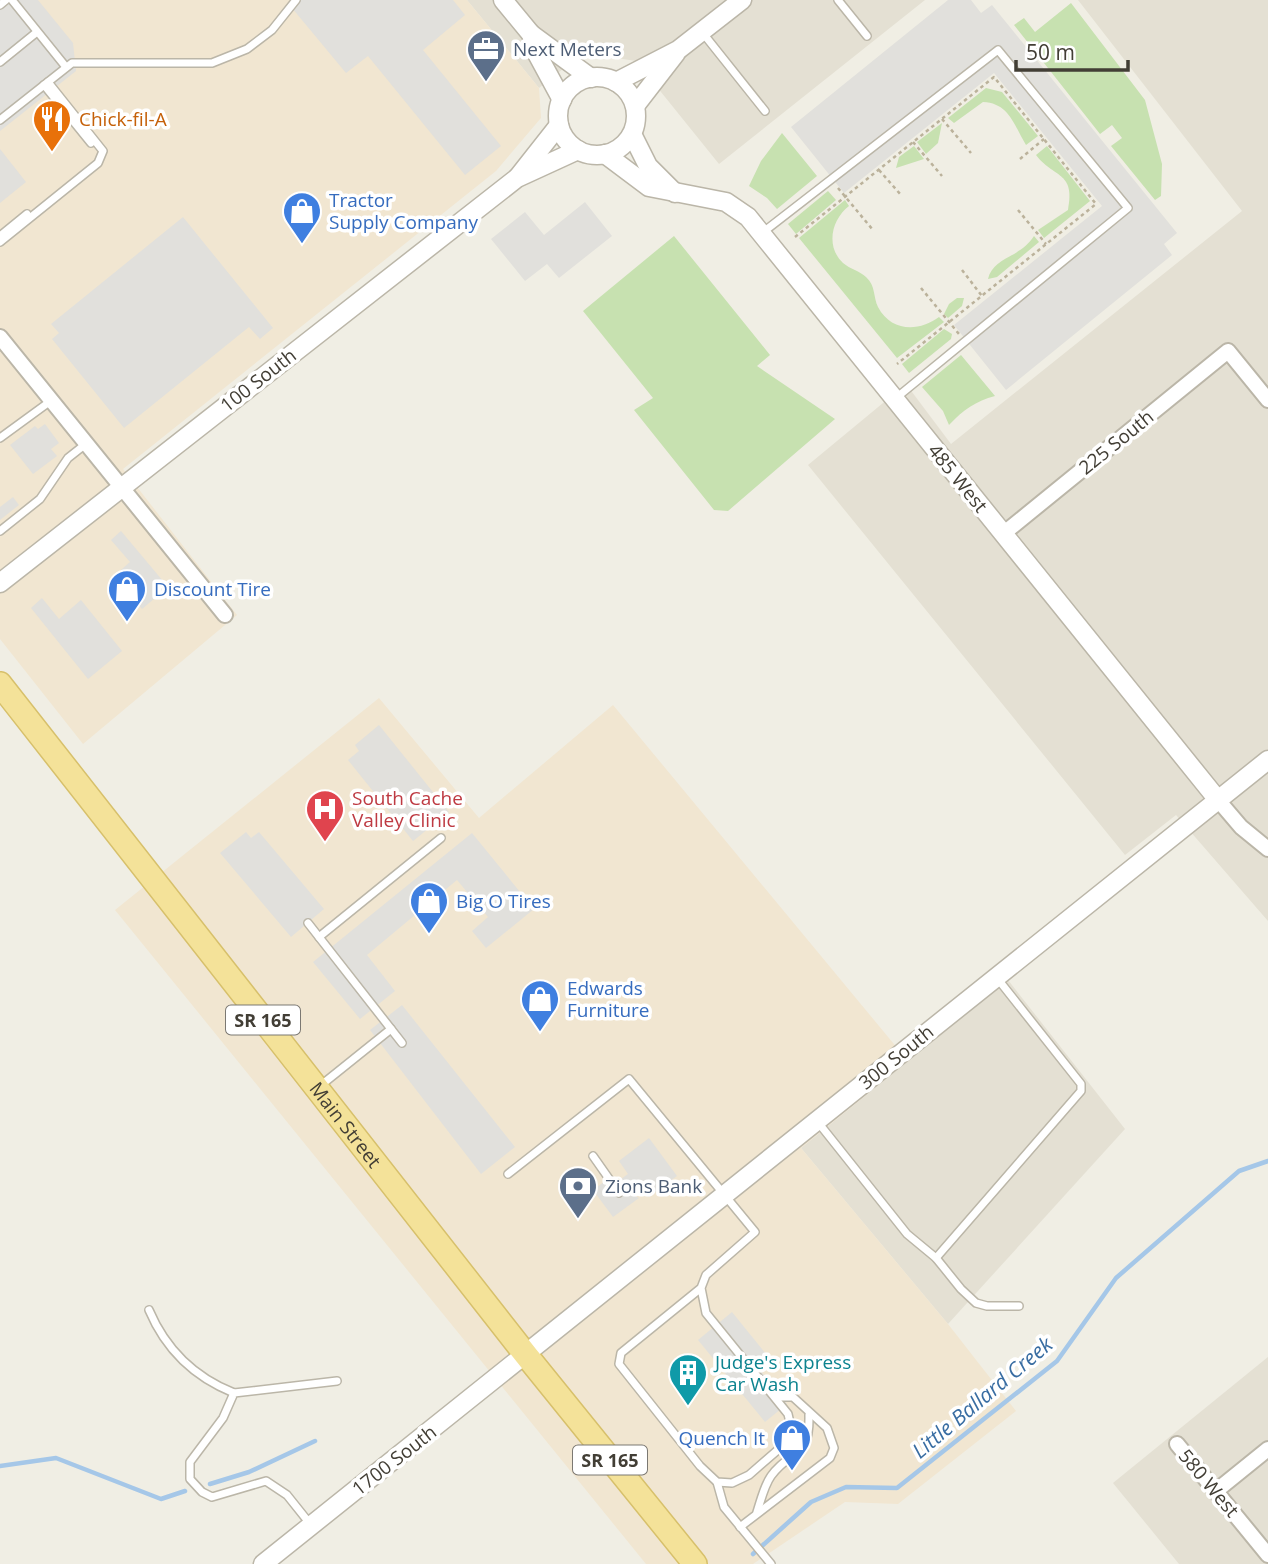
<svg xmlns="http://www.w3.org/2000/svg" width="1268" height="1564" font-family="'Open Sans',sans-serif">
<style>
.residential{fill:#e4e0d3}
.commercial{fill:#f1e6d1}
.green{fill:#c7e1b0}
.parking{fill:#e1e0dc}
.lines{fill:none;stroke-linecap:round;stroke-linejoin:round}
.stream{stroke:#a5c7e8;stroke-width:4.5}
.service-casing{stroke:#bbb6a8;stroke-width:10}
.minor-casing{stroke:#bbb6a8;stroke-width:18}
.tertiary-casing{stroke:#bbb6a8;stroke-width:21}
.primary-casing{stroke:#d7c06b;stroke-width:26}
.path{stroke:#bbb29b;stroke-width:2.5;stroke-dasharray:3.5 3.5;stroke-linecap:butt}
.service{stroke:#fff;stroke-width:7}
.minor{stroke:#fff;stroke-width:14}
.tertiary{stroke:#fff;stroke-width:18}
.primary{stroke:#f4e299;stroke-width:23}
.labels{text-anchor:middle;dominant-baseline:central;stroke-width:7;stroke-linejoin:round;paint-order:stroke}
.shield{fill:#fff;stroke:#7b7872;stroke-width:2}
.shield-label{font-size:18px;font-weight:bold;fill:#423e35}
.service-label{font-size:19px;fill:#4e5e75;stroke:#fff;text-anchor:start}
.food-label{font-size:19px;fill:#c56008;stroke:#fff;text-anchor:start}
.shop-label{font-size:19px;fill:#366cbe;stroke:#fff;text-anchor:start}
.street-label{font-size:19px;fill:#423e35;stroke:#fff}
.health-label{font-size:19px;fill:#be3a42;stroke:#fff;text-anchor:start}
.culture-label{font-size:19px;fill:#0d838f;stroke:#fff;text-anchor:start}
.water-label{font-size:21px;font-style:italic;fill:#396da2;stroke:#fff}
</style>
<rect width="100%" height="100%" fill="#f0eee4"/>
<g class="residential">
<path d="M467 0H925L719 164 636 61 583 53 539 88Z"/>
<path d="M1078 0H1268V921L1176 815 1125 855 808 465 906 384 951 444 1242 211Z"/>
<path d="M1008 980 1125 1129 948 1324 801 1148Z"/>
<path d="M1268 1357V1564H1179L1113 1483Z"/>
</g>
<g class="commercial">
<path d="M0 0H467L539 88 541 118 496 171 123 469 237 615 83 744 0 639Z"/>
<path d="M379 698 479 818 613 705 908 1061 801 1148 948 1324 1016 1411 898 1504 845 1502 753 1564H646L115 910Z"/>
</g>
<g class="green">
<path d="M1071 3 1145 100 1162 164 1161 196 1155 200 1111 146 1122 138 1112 125 1100 134 1014 25 1024 18 1035 32Z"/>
<path d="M986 88 1002 92 1038 136 1026 145C1014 125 1009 103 983 102L954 123 948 118Z"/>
<path d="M942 123 938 143 926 154 917 142Z"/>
<path d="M782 133 817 176 777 209 767 198 749 186 761 161Z"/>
<path d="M914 146 924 159 896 168 899 157Z"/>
<path d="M1047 146 1090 201 1044 238 1038 230 1068 210C1076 171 1053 178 1036 155Z"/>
<path d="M828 191 836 200 796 234 788 224Z"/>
<path d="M845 200 849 206C832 219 825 246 843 263 850 269 860 271 866 277 876 286 873 297 878 307 891 332 919 332 939 317L944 322 897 358 799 238Z"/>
<path d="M674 236 770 355 757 366 835 419 728 511 714 510 634 410 653 398 583 311Z"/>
<path d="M1034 236 1039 242 997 277 988 279C993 257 1020 258 1034 236Z"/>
<path d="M957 298H964L962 306 948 318 944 314 949 304Z"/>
<path d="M944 329 952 334 951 339 909 373 902 364Z"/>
<path d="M961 355 995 396C976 401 963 410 949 425L943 411 922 387Z"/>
</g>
<g class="parking">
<path d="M0 0H38L73 43 76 71 0 131Z"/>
<path d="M301 0H453L465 15 423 50 501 146 465 175 368 56 346 73 292 8Z"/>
<path d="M948 0H971L981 13 992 5 1177 233 1164 244 1172 255 1006 390 954 325 1102 206 994 73 844 193 791 127Z"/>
<path d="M0 149 26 182 0 203Z"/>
<path d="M585 202 612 236 559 278 547 264 525 281 491 239 525 212 544 235Z"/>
<path d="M183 217 273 328 260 339 249 327 124 428 52 339 59 333 51 324Z"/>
<path d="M45 424 59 443 51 449 57 456 33 474 10 445 35 426 38 429Z"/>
<path d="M13 497 19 505 0 520V507Z"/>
<path d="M121 531 168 587 142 609 114 576 130 562 111 540Z"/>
<path d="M42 598 59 619 81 600 122 651 88 679 31 608Z"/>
<path d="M379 725 449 812 413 841 348 760 359 751 355 745Z"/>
<path d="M246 832 251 838 259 832 324 909 291 937 220 853Z"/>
<path d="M472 833 534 909 486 948 472 931 488 917 457 880 367 955 395 991 360 1019 313 962Z"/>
<path d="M402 1005 515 1147 481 1174 370 1030Z"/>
<path d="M649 1138 677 1176 649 1197 637 1189 631 1194 639 1198 613 1217 593 1190 612 1176 617 1182 628 1174 619 1161Z"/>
<path d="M732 1312 771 1360 760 1370 787 1404 765 1422 698 1340Z"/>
</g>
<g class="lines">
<g class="stream">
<path d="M0 1466 56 1458 161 1499 185 1491"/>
<path d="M210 1484 249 1472 315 1441"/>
<path d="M753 1554 811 1502 846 1487 897 1488 1057 1361 1116 1278 1239 1171 1268 1161"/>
</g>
<defs>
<g id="service">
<path d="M12 0 66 67"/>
<path d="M838 0 867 36"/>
<path d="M0 5 6 0"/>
<path d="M702 32 765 111"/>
<path d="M0 62 37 32"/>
<path d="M44 85 91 143"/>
<path d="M0 120 72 63H212L247 49 272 30 296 0"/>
<path d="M762 233 998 50 1128 208 896 398"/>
<path d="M0 236 27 214"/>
<path d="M0 242 98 163 103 151 48 82"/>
<path d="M0 438 52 400"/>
<path d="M0 531 40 499 68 458 87 443"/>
<path d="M308 923 402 1043"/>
<path d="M319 937 441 838"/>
<path d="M320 1086 391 1029"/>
<path d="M817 1121 907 1234 936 1258 961 1289 976 1303 987 1306H1019"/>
<path d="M593 1156 619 1193"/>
<path d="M508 1174 629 1079 755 1232 706 1275 701 1288 706 1313 788 1414 791 1427 787 1442 749 1475 732 1483 717 1482 700 1466 619 1364 621 1353 701 1288"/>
<path d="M936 1258 1081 1091V1084L997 978"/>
<path d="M149 1310C166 1350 194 1377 234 1393"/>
<path d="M717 1482 724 1507 771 1564"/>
<path d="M757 1512C761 1500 764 1486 771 1476 792 1447 810 1461 809 1415"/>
<path d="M311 1525 287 1495 266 1481 212 1497 202 1492 190 1479V1462L223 1418 234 1393 337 1381"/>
<path d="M740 1527 830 1458 834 1448 827 1428 793 1397H775"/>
</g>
<g id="minor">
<path d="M0 337 225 615"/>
<path d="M1003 534 1228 351 1268 400"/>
<path d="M1218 800 1241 827 1268 849"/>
<path d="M1177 1444 1268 1555"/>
<path d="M1216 1491 1268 1449"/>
</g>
<g id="tertiary">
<path d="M503 0 531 34 536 52 562 100"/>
<path d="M531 34 591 78"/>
<circle cx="597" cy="116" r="39"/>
<path d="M616 82 678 50 742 0"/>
<path d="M635 106 676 53"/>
<path d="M632 134 648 166 675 193"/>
<path d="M605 154 649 187 726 202 748 217 1218 800"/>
<path d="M518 177 559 125"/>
<path d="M0 583 517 178 578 150"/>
<path d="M263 1564 1268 760"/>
</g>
<g id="primary">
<path id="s1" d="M0 684 526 1355 695 1564"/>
</g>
</defs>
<use href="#service" class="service-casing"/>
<use href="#minor" class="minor-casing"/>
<use href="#tertiary" class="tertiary-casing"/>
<use href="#primary" class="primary-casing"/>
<g class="path">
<path d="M942 119 971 153"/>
<path d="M913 142 942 176"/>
<path d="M1020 159 1044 139"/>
<path d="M879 170 901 195"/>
<path d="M838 188 873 230"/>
<path d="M1018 210 1046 244"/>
<path d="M795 237 994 77 1096 204 897 364"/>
<path d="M962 270 982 296"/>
<path d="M921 288 959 334"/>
</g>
<use href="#service" class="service"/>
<use href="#minor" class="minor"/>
<use href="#tertiary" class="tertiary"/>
<use href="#primary" class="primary"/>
</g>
<defs>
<symbol id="office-pin" viewBox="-11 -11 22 30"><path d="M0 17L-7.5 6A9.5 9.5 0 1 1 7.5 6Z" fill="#5c6f8a" stroke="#fff"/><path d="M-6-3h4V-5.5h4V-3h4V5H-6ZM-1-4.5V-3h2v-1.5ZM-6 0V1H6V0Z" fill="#fff"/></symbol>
<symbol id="restaurant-pin" viewBox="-11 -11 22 30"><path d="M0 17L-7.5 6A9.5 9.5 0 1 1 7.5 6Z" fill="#e8710a" stroke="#fff"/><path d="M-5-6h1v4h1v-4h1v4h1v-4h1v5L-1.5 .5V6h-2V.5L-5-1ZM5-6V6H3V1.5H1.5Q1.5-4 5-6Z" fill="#fff"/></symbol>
<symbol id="shop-pin" viewBox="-11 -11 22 30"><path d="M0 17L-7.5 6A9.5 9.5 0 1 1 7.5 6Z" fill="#3f7fe0" stroke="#fff"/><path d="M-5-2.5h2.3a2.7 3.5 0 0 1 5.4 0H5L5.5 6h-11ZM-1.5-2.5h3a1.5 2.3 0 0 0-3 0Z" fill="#fff"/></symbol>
<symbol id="hospital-pin" viewBox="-11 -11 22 30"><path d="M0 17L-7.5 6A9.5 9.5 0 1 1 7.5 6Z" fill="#e0444e" stroke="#fff"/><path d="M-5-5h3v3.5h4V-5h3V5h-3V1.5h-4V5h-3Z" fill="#fff"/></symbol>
<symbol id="bank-pin" viewBox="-11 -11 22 30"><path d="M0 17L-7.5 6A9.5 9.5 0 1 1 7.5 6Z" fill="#5c6f8a" stroke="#fff"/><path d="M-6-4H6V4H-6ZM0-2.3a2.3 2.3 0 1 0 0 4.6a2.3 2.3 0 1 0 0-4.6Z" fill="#fff"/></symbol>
<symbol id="building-pin" viewBox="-11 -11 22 30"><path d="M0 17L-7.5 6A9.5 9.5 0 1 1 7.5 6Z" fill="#0f9aa8" stroke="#fff"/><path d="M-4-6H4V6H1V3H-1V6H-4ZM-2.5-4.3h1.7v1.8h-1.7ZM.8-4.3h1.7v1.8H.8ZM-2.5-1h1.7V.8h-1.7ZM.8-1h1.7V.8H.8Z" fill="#fff"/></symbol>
</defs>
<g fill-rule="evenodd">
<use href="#office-pin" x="464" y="27" width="44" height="60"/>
<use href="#restaurant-pin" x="30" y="97" width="44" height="60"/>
<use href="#shop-pin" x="280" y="189" width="44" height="60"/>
<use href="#shop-pin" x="105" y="567" width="44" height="60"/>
<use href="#hospital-pin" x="303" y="787" width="44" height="60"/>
<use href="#shop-pin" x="407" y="879" width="44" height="60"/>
<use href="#shop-pin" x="518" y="977" width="44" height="60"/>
<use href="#bank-pin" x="556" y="1164" width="44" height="60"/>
<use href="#building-pin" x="666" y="1351" width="44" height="60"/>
<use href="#shop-pin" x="770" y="1416" width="44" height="60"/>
</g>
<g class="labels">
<g class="shield">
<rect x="226" y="1005.5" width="74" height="29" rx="5"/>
<rect x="573" y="1445.5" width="74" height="29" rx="5"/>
</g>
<g class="shield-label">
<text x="263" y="1020">SR 165</text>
<text x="610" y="1460">SR 165</text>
</g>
<g class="service-label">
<text x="513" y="49">Next Meters</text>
<text x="605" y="1186">Zions Bank</text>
</g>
<g class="food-label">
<text x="79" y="119">Chick-fil-A</text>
</g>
<g class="shop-label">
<text x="329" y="200">Tractor<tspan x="329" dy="22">Supply Company</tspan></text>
<text x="154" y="589">Discount Tire</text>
<text x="456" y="901">Big O Tires</text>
<text x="567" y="988">Edwards<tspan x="567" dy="22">Furniture</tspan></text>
<text x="765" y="1438" text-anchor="end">Quench It</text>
</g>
<g class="street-label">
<text transform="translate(258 380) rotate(-38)">100 South</text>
<text transform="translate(1116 442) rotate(-39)">225 South</text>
<text transform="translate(958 478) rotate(51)">485 West</text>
<text transform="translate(896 1057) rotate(-39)">300 South</text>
<text stroke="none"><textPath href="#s1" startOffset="560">Main Street</textPath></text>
<text transform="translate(394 1460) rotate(-38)">1700 South</text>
<text transform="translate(1209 1483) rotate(50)">580 West</text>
</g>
<g class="health-label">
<text x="352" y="798">South Cache<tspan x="352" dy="22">Valley Clinic</tspan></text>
</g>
<g class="culture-label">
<text x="715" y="1362">Judge's Express<tspan x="715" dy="22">Car Wash</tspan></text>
</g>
<g class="water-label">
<text transform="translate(982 1397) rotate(-40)">Little Ballard Creek</text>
</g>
</g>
<path d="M1016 60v10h112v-10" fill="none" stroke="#423e35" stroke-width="3.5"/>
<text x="1026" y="60" font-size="21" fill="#423e35" stroke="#ffffff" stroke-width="5" paint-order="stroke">50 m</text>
</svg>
